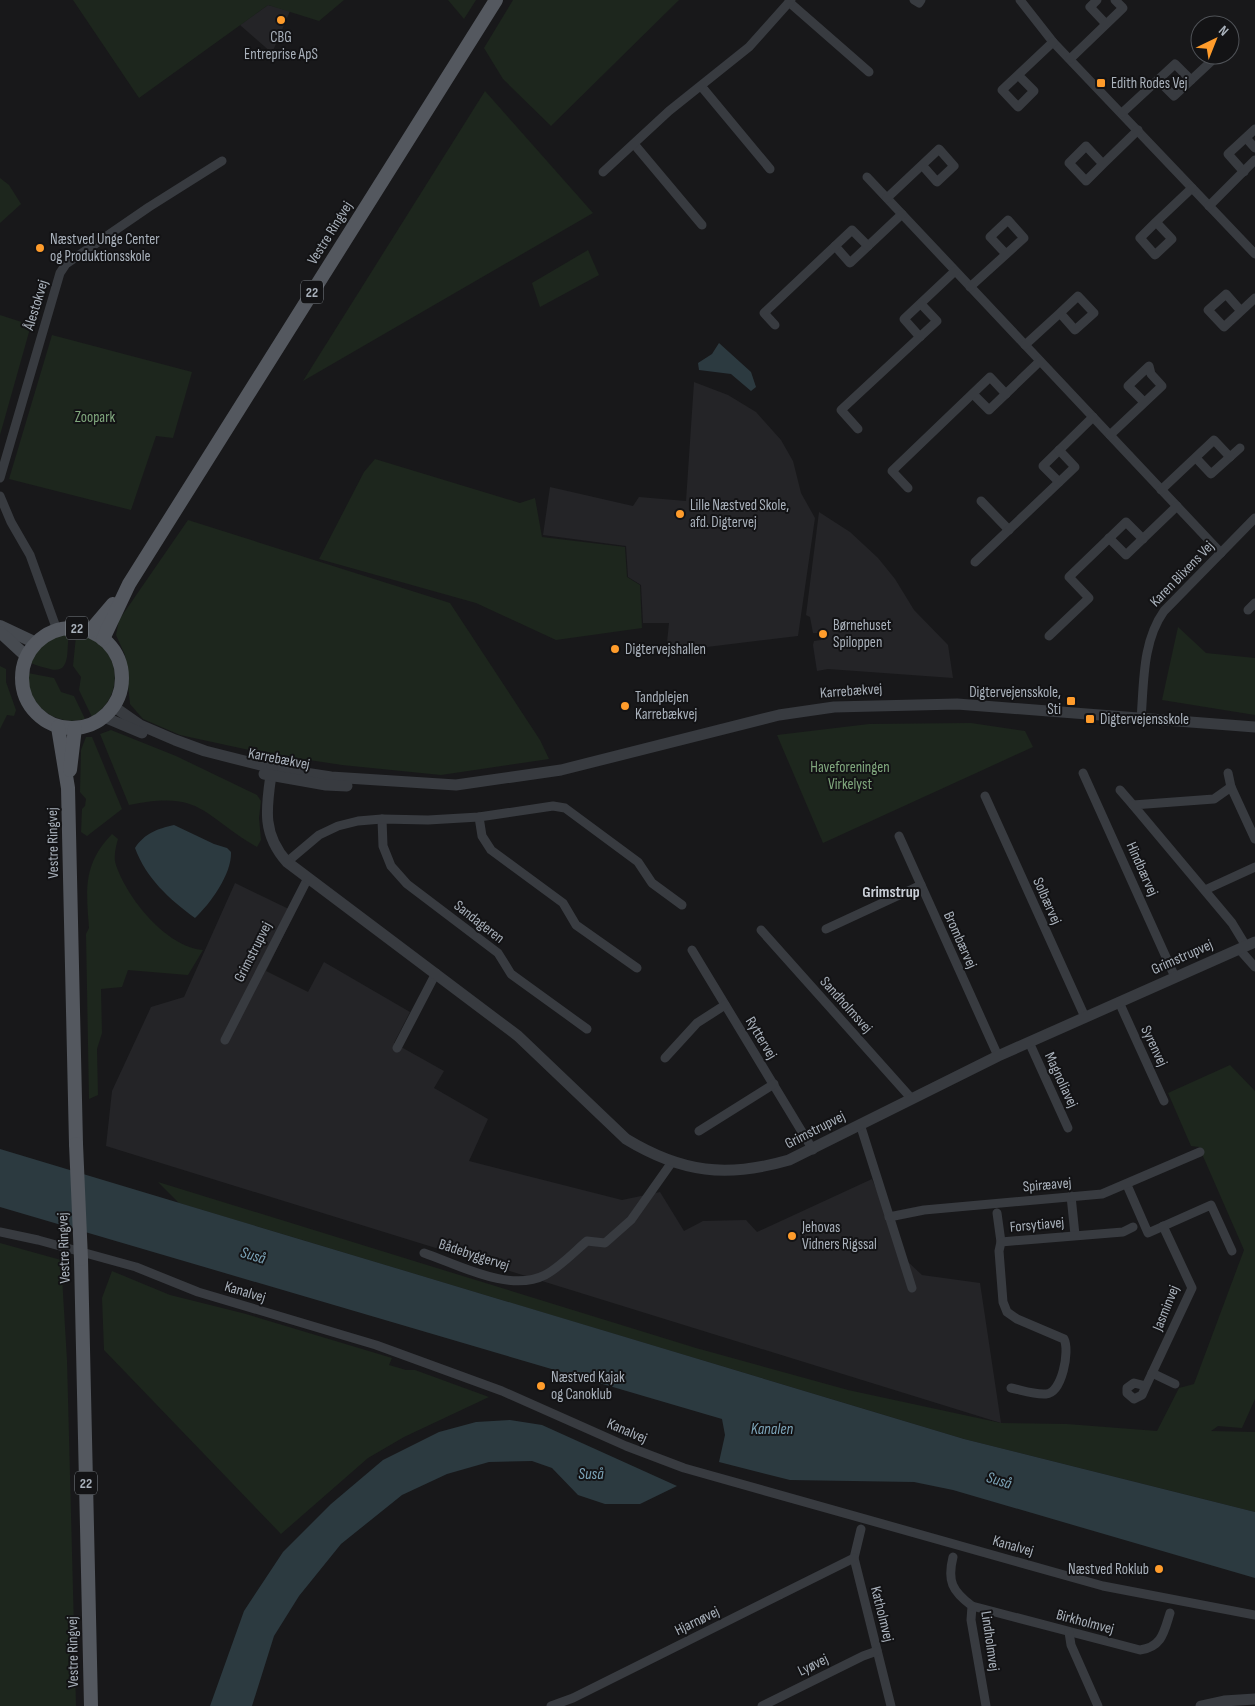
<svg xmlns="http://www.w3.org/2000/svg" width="1255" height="1706" font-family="'Sofia Sans Condensed',sans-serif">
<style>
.built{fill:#242427}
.green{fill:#1d261d}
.water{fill:#2c3a40}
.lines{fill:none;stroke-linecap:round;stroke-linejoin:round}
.minor{stroke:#383b40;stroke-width:9}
.tertiary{stroke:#383b40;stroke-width:11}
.secondary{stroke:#464a50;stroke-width:12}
.primary{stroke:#54585f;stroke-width:14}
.primary-bridge{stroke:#54585f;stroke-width:14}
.poi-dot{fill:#ff9c2b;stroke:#131315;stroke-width:2}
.labels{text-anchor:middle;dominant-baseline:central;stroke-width:4;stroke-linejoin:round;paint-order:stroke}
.shield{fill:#131315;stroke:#7c8289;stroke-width:1}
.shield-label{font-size:14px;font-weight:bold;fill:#a9b1bb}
.poi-label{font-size:15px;fill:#a9b1bb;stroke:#131315;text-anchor:start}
.street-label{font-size:15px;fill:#a9b1bb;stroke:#131315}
.park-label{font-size:15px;fill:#81a87e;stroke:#131315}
.neighbourhood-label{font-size:16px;font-weight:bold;fill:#cacfd7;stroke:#131315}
.water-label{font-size:16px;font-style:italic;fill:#7da5b9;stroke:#131315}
</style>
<rect width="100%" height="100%" fill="#18181a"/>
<g class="built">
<path d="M268 5 290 11 272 53 240 25Z"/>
<path d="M694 382 728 395 756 412 781 440 793 461 801 493 815 518 798 636 666 652 669 623H643L641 585 628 577 626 546 543 535 550 487 633 506 639 497 686 501Z"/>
<path d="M819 512 850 532 878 558 895 579 914 610 948 645 953 678 828 669 817 671 813 645 814 641 821 640 820 633H813L810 617 806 615Z"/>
<path d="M235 883 295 912 266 971 308 992 324 962 410 1012 394 1043 444 1071 434 1088 488 1119 469 1161 622 1200 660 1192 684 1231 703 1221 746 1220 757 1232 872 1179 907 1261 922 1275 980 1283 1001 1423 106 1146 112 1091 151 1007 184 997Z"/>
</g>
<g class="green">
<path d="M73 0H344L319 21 268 5 139 98Z"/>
<path d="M448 0H476L464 19Z"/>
<path d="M513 0H679L551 126 503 79 484 48Z"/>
<path d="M485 91 593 213 303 381Z"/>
<path d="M0 178 9 185 21 204 0 223Z"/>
<path d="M588 250 599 275 540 307 532 283Z"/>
<path d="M0 315 31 325 0 435Z"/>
<path d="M52 335 192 372 173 438 156 436 131 510 9 479Z"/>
<path d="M375 459 520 503 535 498 542 537 625 547 627 577 640 585 642 628 556 640 476 603 319 559 364 472Z"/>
<path d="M188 520 450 603 540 740 549 759 441 775 342 765 263 753 180 735 143 719 130 704 125 655 116 635 119 620Z"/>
<path d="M1178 627 1206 653 1255 658V715L1162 700Z"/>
<path d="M69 634C66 648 72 675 50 669 44 667 37 666 31 663 37 646 51 635 69 634Z"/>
<path d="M79 634C120 644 128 694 92 717L79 690 81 677 73 666 76 636Z"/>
<path d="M0 666 6 669V682L16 710 14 716 7 715 0 729Z"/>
<path d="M28 673 54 678 61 692 74 696 85 719C54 727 27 705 28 673Z"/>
<path d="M971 723 1025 731 1033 747 823 843 777 735 869 724Z"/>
<path d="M111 730 176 756 257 795 261 801 259 818 261 840 257 847C201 815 203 790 129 805L100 734Z"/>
<path d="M86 737H92L122 809 87 836 81 832 82 809 85 806 86 799 80 792 81 750Z"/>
<path d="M112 834 118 839C116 846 113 857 116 865 127 898 166 947 203 950L188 975 128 970 122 987 101 989 102 1033 97 1049 98 1095 89 1099 86 934 89 928C86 889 83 864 112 834Z"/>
<path d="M1230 1065 1255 1091V1399L1242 1428 1218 1426 1211 1431 1255 1432V1512L964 1439 179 1203 158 1182 696 1348 848 1390 1001 1423 1067 1424 1157 1431 1179 1388 1194 1384 1244 1250 1199 1147 1191 1146 1168 1093Z"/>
<path d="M0 1243 61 1260 67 1360 76 1706H0Z"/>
<path d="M112 1271 170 1295 246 1314 392 1358 389 1365 406 1370H415L489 1397 404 1437 368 1458 281 1534 104 1350 102 1298Z"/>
</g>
<g class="water">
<path d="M719 343 751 372 756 387 751 391 731 374 699 370 698 363 712 354Z"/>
<path d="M174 825 214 844 227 848 231 852C232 874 210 904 195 918 169 899 146 878 135 848 145 833 157 829 174 825Z"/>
<path d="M0 1149 964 1439 1255 1512V1578L953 1490 914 1482 790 1480 719 1462 725 1435 722 1419 0 1207Z"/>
<path d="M510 1420 542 1425 677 1486 640 1504H605L578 1495 552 1468 532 1461 489 1462 447 1474 402 1495 341 1544 299 1596 274 1636 252 1706H210L244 1611 283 1552 331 1504 383 1460 439 1432 476 1422Z"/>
</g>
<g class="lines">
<g class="minor">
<path d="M914 0 919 3 921 0"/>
<path d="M1020 0 1053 42 1255 254"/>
<path d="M1097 0 1090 7 1106 24"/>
<path d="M789 2 869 72"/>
<path d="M1070 59 1123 8 1115 0"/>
<path d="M1018 75 1002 90 1018 107 1034 91 1018 75 1053 42"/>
<path d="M1158 80 1174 96 1218 55"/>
<path d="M701 86 770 169"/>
<path d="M1122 113 1175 64 1191 80"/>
<path d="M1246 138 1255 148"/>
<path d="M634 144 702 225"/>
<path d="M1103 164 1086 181 1069 163 1086 146 1103 164 1138 130"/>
<path d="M603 172 669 111 749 47 791 0"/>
<path d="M1244 172 1228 154 1255 129"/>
<path d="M867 177 1221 553"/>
<path d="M887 198 939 149 954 166 937 182 922 165"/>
<path d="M1209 206 1255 160"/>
<path d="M1156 222 1140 238 1155 255 1172 239 1156 222 1192 188"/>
<path d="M835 246 850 263 902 214"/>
<path d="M970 287 1024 238 1008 220 990 237 1006 254"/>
<path d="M1241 311 1226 294 1208 310 1224 327 1255 298"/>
<path d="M775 325 764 313 852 230 868 246"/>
<path d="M920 337 904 319 955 271"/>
<path d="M1025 345 1060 313 1075 330 1094 313 1078 296 1060 313"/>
<path d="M973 394 989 410 1040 361"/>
<path d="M858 429 841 410 937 321 921 304"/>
<path d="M1110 435 1162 386 1151 374 1149 366 1128 386 1144 402"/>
<path d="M1196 458 1211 474 1240 448"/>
<path d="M0 478 60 273 66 264 149 207 222 161"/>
<path d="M1059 482 1043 466 1093 417"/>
<path d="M908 488 892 471 990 377 1006 394"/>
<path d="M1161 490 1214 440 1230 457"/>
<path d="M0 496 11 522 30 555 57 630"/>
<path d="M981 501 1009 530"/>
<path d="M1109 538 1126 555 1177 506"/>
<path d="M975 562 1075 467 1059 450"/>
<path d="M1248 610 1255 603"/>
<path d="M1049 636 1089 598 1069 577 1126 522 1143 539"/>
<path d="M1141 719C1144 683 1142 642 1164 611L1255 518"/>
<path d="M1083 773 1175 977"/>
<path d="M1228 773 1231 787"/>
<path d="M1120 790 1133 805"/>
<path d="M985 796 1085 1017"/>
<path d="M479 817 482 836 491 850 563 903 576 925 637 968"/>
<path d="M382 819 383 846 391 866 407 884 498 953 511 974 587 1029"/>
<path d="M899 836 998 1056"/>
<path d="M287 862 319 835 338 826 358 821 382 819 428 820 479 817 553 806 565 808 638 862 652 883 682 905"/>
<path d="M1205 890 1255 867"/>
<path d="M826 929 921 885"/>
<path d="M761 930 911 1098"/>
<path d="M1246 946 1232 923 1133 805 1214 799 1231 787 1255 839"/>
<path d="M1239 949 1255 967"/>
<path d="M692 950 813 1150"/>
<path d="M1119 1002 1164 1101"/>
<path d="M225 1040 308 878"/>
<path d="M1029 1042 1068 1128"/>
<path d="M397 1048 436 973"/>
<path d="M665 1058 697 1023 725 1005"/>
<path d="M860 1124 912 1288"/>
<path d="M699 1131 774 1084"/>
<path d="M1127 1185 1148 1233 1211 1205 1232 1251"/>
<path d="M1071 1196 1075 1235"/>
<path d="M997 1213 1001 1242"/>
<path d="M889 1217 924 1210 1102 1194 1200 1152"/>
<path d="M0 1232 38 1240 136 1267 198 1292 376 1345 502 1391 626 1446 684 1468 1103 1586 1255 1615"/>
<path d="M424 1253C459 1265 510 1293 545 1275 560 1267 574 1252 587 1241L605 1243 631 1220 672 1162"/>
<path d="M1152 1373 1175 1384"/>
<path d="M1146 1386 1134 1383 1127 1388V1393L1134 1399 1142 1395 1146 1386 1192 1288 1163 1226"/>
<path d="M1011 1388C1021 1390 1035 1395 1046 1394 1062 1393 1070 1351 1064 1339L1017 1319 1007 1312 1003 1302 999 1251 1001 1242 1123 1232 1133 1227"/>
<path d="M861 1529 854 1558 891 1706"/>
<path d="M953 1557C947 1581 952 1591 972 1606L971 1620 986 1706"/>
<path d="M972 1606 1140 1650C1162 1647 1164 1632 1170 1613"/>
<path d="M1069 1632 1071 1645 1098 1706"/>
<path d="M551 1706 573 1698 854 1558"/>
<path d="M762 1706 863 1656 877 1651"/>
</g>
<g class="tertiary">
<path d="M113 706 140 725 175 740 205 751 272 768 331 777 456 785 561 770 779 715 834 707 957 704 1255 727"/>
<path d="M104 717 142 733"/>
<path d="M272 768C267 804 260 832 287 862L518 1036 626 1139C682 1173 727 1178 789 1160L998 1056 1255 942"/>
<path d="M264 774 326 785 347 786"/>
<path d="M1201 1706 1224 1701 1255 1699"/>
</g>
<g class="secondary">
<path d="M0 626 36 643"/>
<path d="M0 632 26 656"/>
</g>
<g class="primary">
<circle cx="72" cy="678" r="50"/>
<path d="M90 631 113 604"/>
<path d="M103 639 129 584 496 0"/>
<path d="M58 727 68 788 76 1144"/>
<path d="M70 770 75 728"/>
<path d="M81 1259 91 1706"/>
</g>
<path class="primary-bridge" d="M76 1144 81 1259"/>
</g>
<g class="poi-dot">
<circle cx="281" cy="20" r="5"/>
<rect x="1096" y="78" width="10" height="10" rx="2.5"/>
<circle cx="40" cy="248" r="5"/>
<circle cx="680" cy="514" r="5"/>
<circle cx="823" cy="634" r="5"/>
<circle cx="615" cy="649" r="5"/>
<rect x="1066" y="696" width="10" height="10" rx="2.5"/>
<circle cx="625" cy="706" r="5"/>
<rect x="1085" y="714" width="10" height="10" rx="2.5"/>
<circle cx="792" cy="1236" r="5"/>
<circle cx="541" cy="1386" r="5"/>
<circle cx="1159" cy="1569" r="5"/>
</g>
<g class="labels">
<g class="shield">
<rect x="301" y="280.5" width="22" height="23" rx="4"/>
<rect x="66" y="616.5" width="22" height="23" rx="4"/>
<rect x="75" y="1471.5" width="22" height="23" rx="4"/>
</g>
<g class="shield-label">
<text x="312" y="292">22</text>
<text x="77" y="628">22</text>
<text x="86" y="1483">22</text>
</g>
<g class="poi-label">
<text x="281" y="37" text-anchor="middle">CBG<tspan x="281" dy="17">Entreprise ApS</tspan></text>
<text x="1111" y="83">Edith Rodes Vej</text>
<text x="50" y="239">Næstved Unge Center<tspan x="50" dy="17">og Produktionsskole</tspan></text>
<text x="690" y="505">Lille Næstved Skole,<tspan x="690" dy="17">afd. Digtervej</tspan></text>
<text x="833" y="625">Børnehuset<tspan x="833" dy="17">Spiloppen</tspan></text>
<text x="625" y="649">Digtervejshallen</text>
<text x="1061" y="692" text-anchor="end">Digtervejensskole,<tspan x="1061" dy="17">Sti</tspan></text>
<text x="635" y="697">Tandplejen<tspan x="635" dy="17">Karrebækvej</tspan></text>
<text x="1100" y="719">Digtervejensskole</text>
<text x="802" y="1227">Jehovas<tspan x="802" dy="17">Vidners Rigssal</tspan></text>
<text x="551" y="1377">Næstved Kajak<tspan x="551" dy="17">og Canoklub</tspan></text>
<text x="1149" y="1569" text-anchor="end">Næstved Roklub</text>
</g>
<g class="street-label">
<text transform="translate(330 233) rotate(-58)">Vestre Ringvej</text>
<text transform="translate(36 305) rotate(-73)">Ålestokvej</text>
<text transform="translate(1182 574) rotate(-46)">Karen Blixens Vej</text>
<text transform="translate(851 691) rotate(-4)">Karrebækvej</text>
<text transform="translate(279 759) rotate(11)">Karrebækvej</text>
<text transform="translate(53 843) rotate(-91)">Vestre Ringvej</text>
<text transform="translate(1142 869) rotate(66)">Hindbærvej</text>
<text transform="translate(1047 901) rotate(66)">Solbærvej</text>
<text transform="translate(479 922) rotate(38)">Sandageren</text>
<text transform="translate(960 940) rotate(66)">Brombærvej</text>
<text transform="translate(253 952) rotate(-63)">Grimstrupvej</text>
<text transform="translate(1182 957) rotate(-24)">Grimstrupvej</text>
<text transform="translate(846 1005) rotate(48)">Sandholmsvej</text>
<text transform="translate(761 1038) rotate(59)">Ryttervej</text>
<text transform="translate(1154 1046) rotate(65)">Syrenvej</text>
<text transform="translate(1061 1080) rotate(65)">Magnoliavej</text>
<text transform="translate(815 1130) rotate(-27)">Grimstrupvej</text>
<text transform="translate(1047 1185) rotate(-5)">Spiræavej</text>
<text transform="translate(1037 1225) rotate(-5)">Forsytiavej</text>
<text transform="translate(64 1248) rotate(-92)">Vestre Ringvej</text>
<text transform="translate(474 1255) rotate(18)">Bådebyggervej</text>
<text transform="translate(245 1292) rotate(17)">Kanalvej</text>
<text transform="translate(1166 1308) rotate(-68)">Jasminvej</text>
<text transform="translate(627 1431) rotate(23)">Kanalvej</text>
<text transform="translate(1013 1546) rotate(16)">Kanalvej</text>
<text transform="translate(882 1614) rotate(76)">Katholmvej</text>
<text transform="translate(697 1621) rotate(-26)">Hjarnøvej</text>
<text transform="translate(1085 1622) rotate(15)">Birkholmvej</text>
<text transform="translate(990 1641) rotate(82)">Lindholmvej</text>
<text transform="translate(73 1652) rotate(-91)">Vestre Ringvej</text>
<text transform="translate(813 1665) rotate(-26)">Lyøvej</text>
</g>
<g class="park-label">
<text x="95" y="417">Zoopark</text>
<text x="850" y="767">Haveforeningen<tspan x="850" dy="17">Virkelyst</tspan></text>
</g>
<g class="neighbourhood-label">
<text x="891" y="892">Grimstrup</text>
</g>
<g class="water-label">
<text transform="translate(253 1256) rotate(17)">Suså</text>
<text x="772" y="1429">Kanalen</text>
<text x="591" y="1474">Suså</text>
<text transform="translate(999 1481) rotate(17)">Suså</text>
</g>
</g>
<g transform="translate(1215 40) rotate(43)"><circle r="24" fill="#131315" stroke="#4f5257"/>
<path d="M0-4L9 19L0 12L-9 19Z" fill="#ff9c2b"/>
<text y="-8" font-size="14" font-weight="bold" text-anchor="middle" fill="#a9b1bb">N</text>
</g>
</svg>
